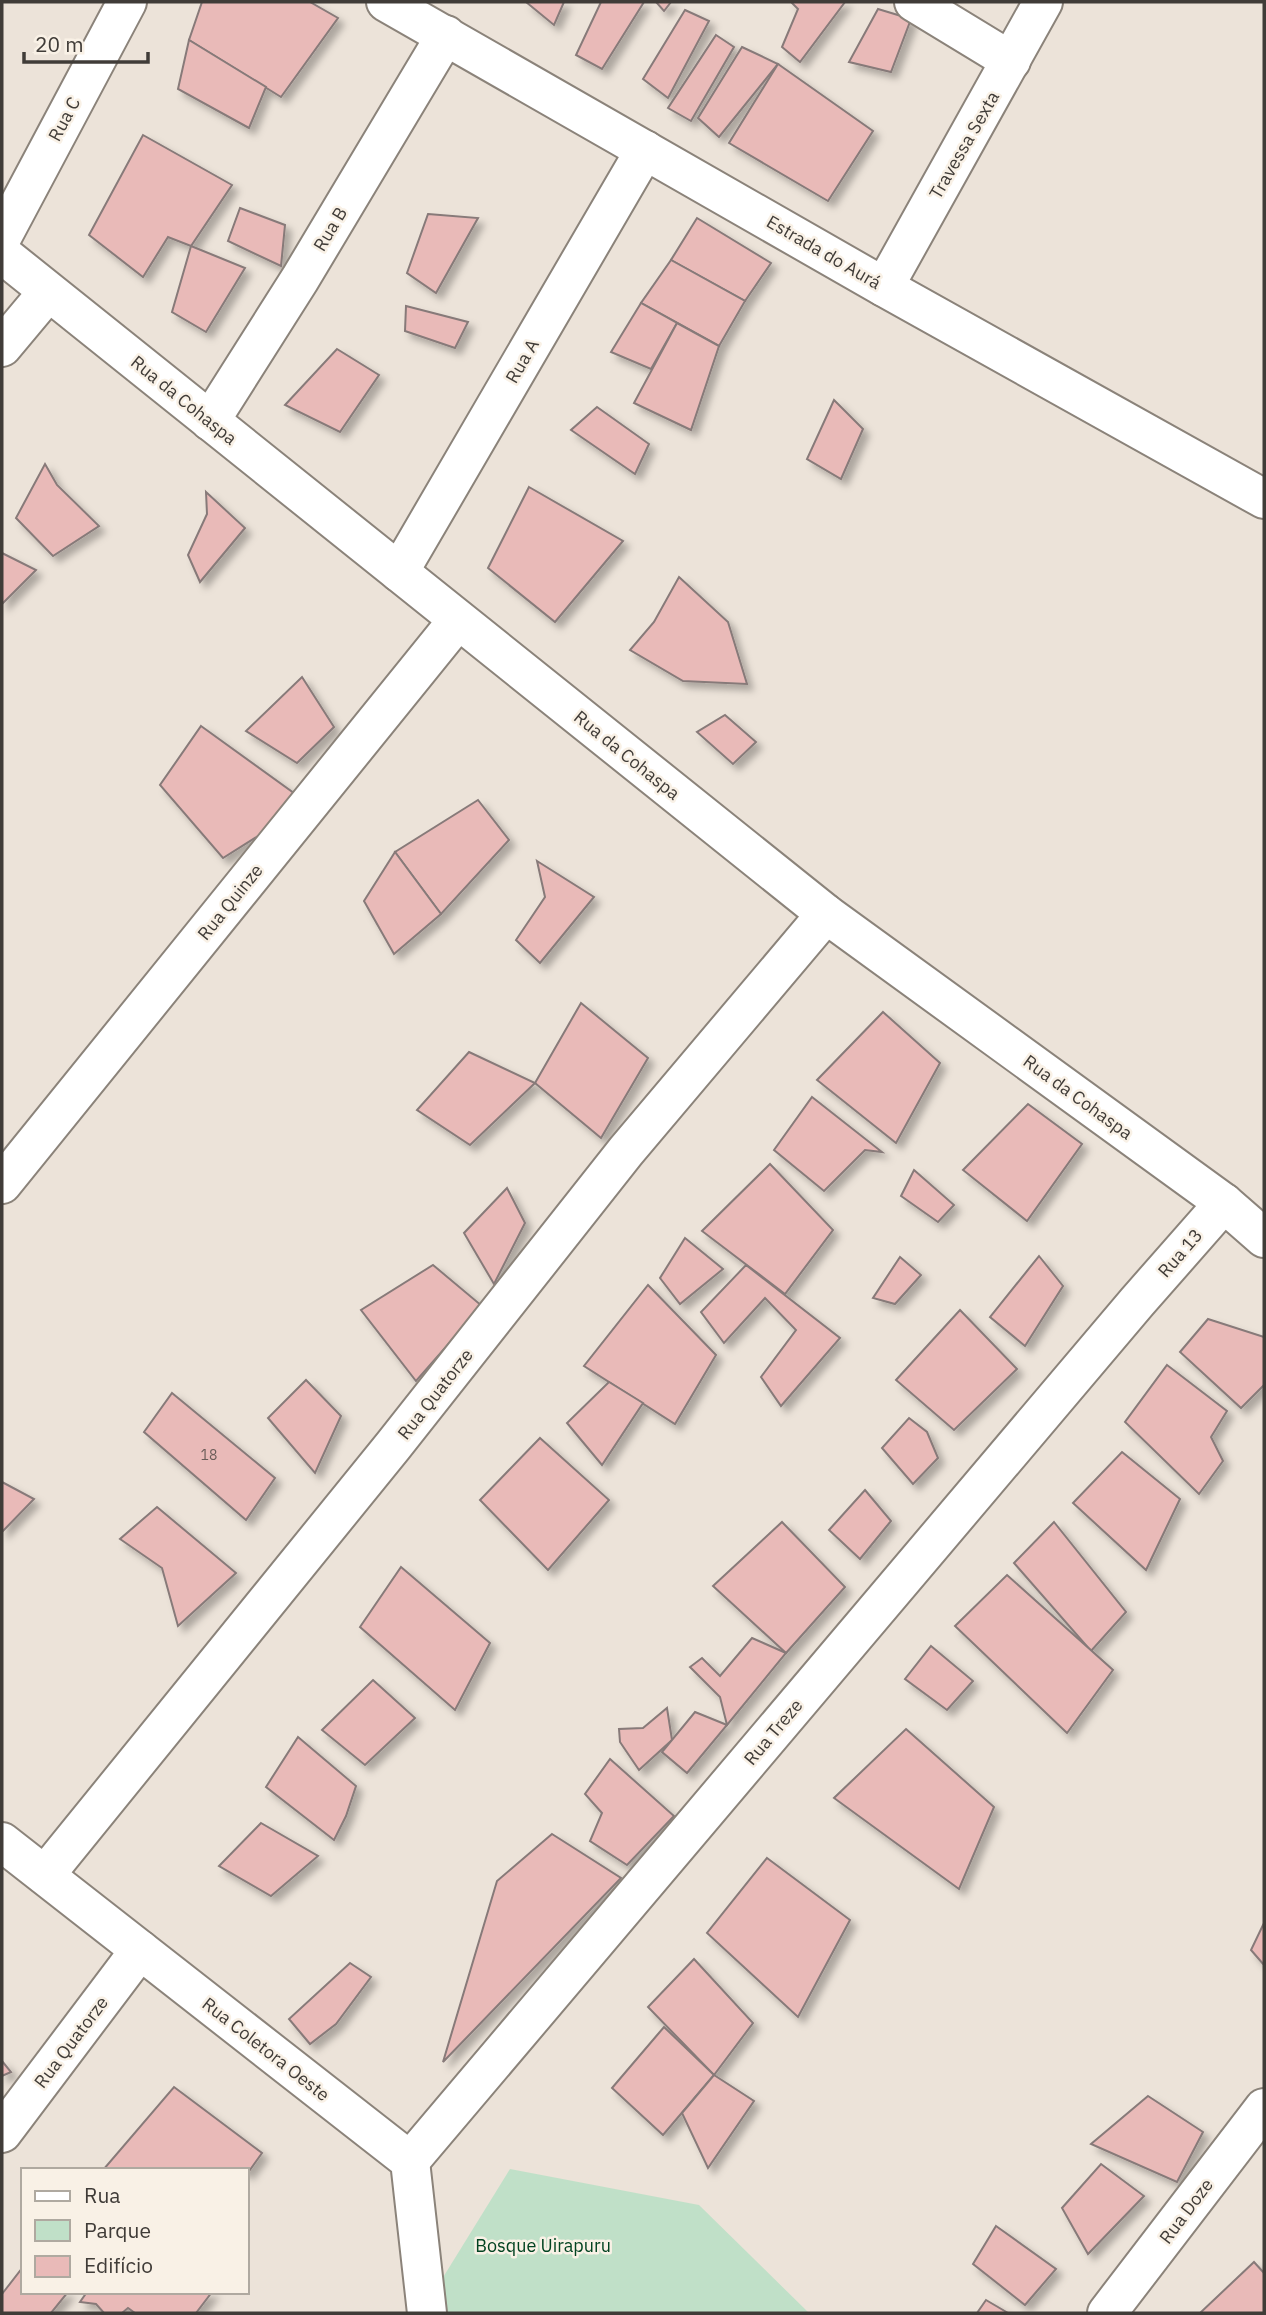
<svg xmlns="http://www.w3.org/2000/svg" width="1266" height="2315" font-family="'IBM Plex Sans',sans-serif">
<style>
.green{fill:#c0e0c8}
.building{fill:#e9bab8;stroke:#877a79;stroke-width:2;filter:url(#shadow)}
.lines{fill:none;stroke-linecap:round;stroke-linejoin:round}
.minor-casing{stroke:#8b837a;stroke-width:42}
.minor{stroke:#fff;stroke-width:38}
.labels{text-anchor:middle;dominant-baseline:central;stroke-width:5;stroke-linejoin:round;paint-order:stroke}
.number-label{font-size:14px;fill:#6a5c58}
.street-label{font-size:18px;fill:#403c38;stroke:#f9f1e6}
.park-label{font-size:18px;fill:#024321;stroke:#f9f1e6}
</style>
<defs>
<filter id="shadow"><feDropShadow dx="6" dy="6" stdDeviation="3.5" flood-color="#0004"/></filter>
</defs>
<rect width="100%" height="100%" fill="#ece3d9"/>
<path class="green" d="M510 2169 699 2205 809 2313H421Z"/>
<g class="building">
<path d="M202 2H310L338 18 281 97 189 40Z"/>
<path d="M526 2H564L554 25Z"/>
<path d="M601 2H644L602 69 576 55Z"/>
<path d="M656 2H671L664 11Z"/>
<path d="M791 2H845L800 62 782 47 798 9Z"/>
<path d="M878 9 911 19 891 72 849 62Z"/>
<path d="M685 10 709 21 668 98 643 79Z"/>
<path d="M716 35 734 47 691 121 668 108Z"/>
<path d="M189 40 266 87 249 128 178 89Z"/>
<path d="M742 47 778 64 719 137 698 118Z"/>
<path d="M778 64 873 131 828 201 729 143Z"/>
<path d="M143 135 232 185 191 246 168 237 143 277 89 235Z"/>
<path d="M240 208 285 225 281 266 228 241Z"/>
<path d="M428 214 478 218 436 293 407 273Z"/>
<path d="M697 218 771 263 745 301 671 260Z"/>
<path d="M191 246 245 268 206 332 172 312Z"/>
<path d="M671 260 745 301 719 346 641 303Z"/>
<path d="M641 303 677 323 651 369 611 352Z"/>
<path d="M406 306 468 322 455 348 405 331Z"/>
<path d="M677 323 719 346 691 430 634 403Z"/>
<path d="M337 349 379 375 340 432 285 405Z"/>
<path d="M834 400 863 429 841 479 807 459Z"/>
<path d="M597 407 649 444 635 474 571 430Z"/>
<path d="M45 464 57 485 99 526 53 556 16 518Z"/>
<path d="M529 487 623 541 555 622 488 568Z"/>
<path d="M206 492 245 528 200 582 188 555 207 514Z"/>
<path d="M2 553 36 570 2 604Z"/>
<path d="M679 577 728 622 747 684 683 681 630 650 654 622Z"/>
<path d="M302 677 334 727 297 763 246 731Z"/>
<path d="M725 715 756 742 733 764 697 732Z"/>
<path d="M201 726 309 804 223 858 160 785Z"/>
<path d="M478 800 509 840 441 914 395 852Z"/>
<path d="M395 852 441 914 394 954 364 901Z"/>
<path d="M537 861 594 897 540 963 516 940 545 897Z"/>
<path d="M581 1003 648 1058 601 1138 535 1083Z"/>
<path d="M883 1012 940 1063 896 1143 817 1080Z"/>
<path d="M469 1052 535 1083 470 1145 417 1110Z"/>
<path d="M812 1097 882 1152 865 1150 824 1191 774 1150Z"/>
<path d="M1028 1104 1082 1144 1027 1221 963 1170Z"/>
<path d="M770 1164 833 1230 785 1294 702 1231Z"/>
<path d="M914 1170 954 1205 938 1222 901 1196Z"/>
<path d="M507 1188 525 1223 494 1284 464 1233Z"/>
<path d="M685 1238 723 1269 680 1304 660 1278Z"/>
<path d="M1039 1256 1063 1286 1025 1346 990 1317Z"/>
<path d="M900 1257 921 1275 895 1304 873 1298Z"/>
<path d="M433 1265 482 1306 416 1381 361 1310Z"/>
<path d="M746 1265 840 1338 781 1406 761 1377 796 1330 765 1298 724 1343 701 1312Z"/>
<path d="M648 1285 716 1355 675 1424 584 1366Z"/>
<path d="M960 1310 1017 1369 954 1430 896 1380Z"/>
<path d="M1208 1319 1264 1337V1385L1241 1408 1180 1352Z"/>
<path d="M1167 1365 1227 1411 1211 1437 1223 1461 1199 1494 1125 1422Z"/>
<path d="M306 1380 341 1416 315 1473 268 1418Z"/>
<path d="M609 1382 643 1403 602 1465 567 1423Z"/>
<path d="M172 1393 275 1478 246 1520 144 1432Z"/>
<path d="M909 1418 927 1432 938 1458 913 1484 882 1448Z"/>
<path d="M540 1438 609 1500 548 1570 480 1500Z"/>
<path d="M1122 1452 1180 1499 1146 1570 1073 1503Z"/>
<path d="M2 1482 34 1499 2 1532Z"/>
<path d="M865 1490 891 1521 860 1559 829 1530Z"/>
<path d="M157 1507 236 1573 178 1626 162 1568 120 1539Z"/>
<path d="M782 1522 845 1587 786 1653 713 1586Z"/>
<path d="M1054 1522 1126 1612 1091 1651 1014 1563Z"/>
<path d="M401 1567 490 1643 455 1710 360 1627Z"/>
<path d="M1007 1575 1113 1670 1067 1733 955 1626Z"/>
<path d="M752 1638 786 1653 727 1725 720 1697 690 1667 702 1658 720 1676Z"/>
<path d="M931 1646 973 1681 947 1710 905 1679Z"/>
<path d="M373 1680 415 1718 365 1765 322 1730Z"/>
<path d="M667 1708 672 1740 639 1770 620 1742 619 1729 643 1728Z"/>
<path d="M695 1712 727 1725 687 1773 662 1752Z"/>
<path d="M906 1729 994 1807 959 1889 834 1798Z"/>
<path d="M298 1737 356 1786 346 1816 334 1840 266 1787Z"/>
<path d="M610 1759 674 1816 627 1865 590 1841 602 1813 585 1794Z"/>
<path d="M261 1823 318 1856 271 1896 219 1866Z"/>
<path d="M552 1834 621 1878 443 2062 497 1881Z"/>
<path d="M767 1858 850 1920 798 2017 707 1933Z"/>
<path d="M1263 1925 1264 1926V1965L1251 1950Z"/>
<path d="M694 1959 753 2023 714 2075 648 2007Z"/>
<path d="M350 1963 371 1977 336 2024 310 2044 289 2019Z"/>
<path d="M664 2027 714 2075 663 2135 612 2088Z"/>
<path d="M2 2061 11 2072 2 2076Z"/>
<path d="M714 2075 754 2101 708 2168 682 2113Z"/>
<path d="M174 2087 262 2153 247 2174V2170H103Z"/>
<path d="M1148 2096 1203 2132 1177 2182 1091 2144Z"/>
<path d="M1101 2164 1144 2196 1088 2254 1062 2208Z"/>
<path d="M996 2226 1056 2269 1025 2305 973 2264Z"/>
<path d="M1254 2262 1264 2273V2313H1200Z"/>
<path d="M23 2267V2292H68L51 2313H2V2294Z"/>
<path d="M87 2292H212L196 2313H135L128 2308 122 2313H104L96 2304 80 2302Z"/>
<path d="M986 2300 1008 2313H977Z"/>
</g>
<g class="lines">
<defs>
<g id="minor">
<path d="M386 2 884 287 1264 499"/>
<path d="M914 2 1011 61"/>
<path d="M2 237 127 2"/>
<path d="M2 254 826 914 1224 1203 1264 1238"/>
<path d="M884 287 1043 2"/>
<path d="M2 347 48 292"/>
<path d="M210 421 300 279 446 35"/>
<path d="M399 572 645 150"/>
<path d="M2 1184 458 620"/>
<path d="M2 1842 410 2161 427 2313"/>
<path d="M45 1875 393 1446 626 1151 826 914"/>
<path d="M2 2133 140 1950"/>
<path d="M410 2161 1137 1302 1224 1203"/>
<path d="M1107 2313 1264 2108"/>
</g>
</defs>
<use href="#minor" class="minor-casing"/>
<use href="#minor" class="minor"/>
</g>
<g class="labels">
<g class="number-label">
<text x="209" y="1455">18</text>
</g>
<g class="street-label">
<text transform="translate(64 119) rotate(-62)">Rua C</text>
<text transform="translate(964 145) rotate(-60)">Travessa Sexta</text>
<text transform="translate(330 229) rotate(-59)">Rua B</text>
<text transform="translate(824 252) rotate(30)">Estrada do Aurá</text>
<text transform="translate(522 361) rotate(-60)">Rua A</text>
<text transform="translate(184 400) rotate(39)">Rua da Cohaspa</text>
<text transform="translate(627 755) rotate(39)">Rua da Cohaspa</text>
<text transform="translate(230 902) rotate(-51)">Rua Quinze</text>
<text transform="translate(1078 1097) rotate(36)">Rua da Cohaspa</text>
<text transform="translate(1180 1253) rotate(-49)">Rua 13</text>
<text transform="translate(435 1394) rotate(-52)">Rua Quatorze</text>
<text transform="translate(773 1732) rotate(-50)">Rua Treze</text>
<text transform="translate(71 2042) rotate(-53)">Rua Quatorze</text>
<text transform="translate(266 2049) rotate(38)">Rua Coletora Oeste</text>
<text transform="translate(1186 2211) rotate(-53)">Rua Doze</text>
</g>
<g class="park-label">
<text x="543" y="2245">Bosque Uirapuru</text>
</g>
</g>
<rect width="1266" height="2315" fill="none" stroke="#403c38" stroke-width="7"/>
<rect x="21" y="2168" width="228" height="126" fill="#f9f1e6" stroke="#afa9a0" stroke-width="2"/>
<rect x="35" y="2191" width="35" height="10" fill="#ffffff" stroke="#afa9a0" stroke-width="2"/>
<text x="84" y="2203" font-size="21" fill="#403c38">Rua</text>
<rect x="35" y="2220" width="35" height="21" fill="#c0e0c8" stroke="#afa9a0" stroke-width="2"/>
<text x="84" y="2238" font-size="21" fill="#403c38">Parque</text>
<rect x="35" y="2256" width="35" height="21" fill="#e9bab8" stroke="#afa9a0" stroke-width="2"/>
<text x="84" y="2273" font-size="21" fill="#403c38">Edifício</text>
<path d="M24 52v10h124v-10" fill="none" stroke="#403c38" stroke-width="3.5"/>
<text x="35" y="52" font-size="21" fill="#403c38" stroke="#f9f1e6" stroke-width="5" paint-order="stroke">20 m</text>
</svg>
